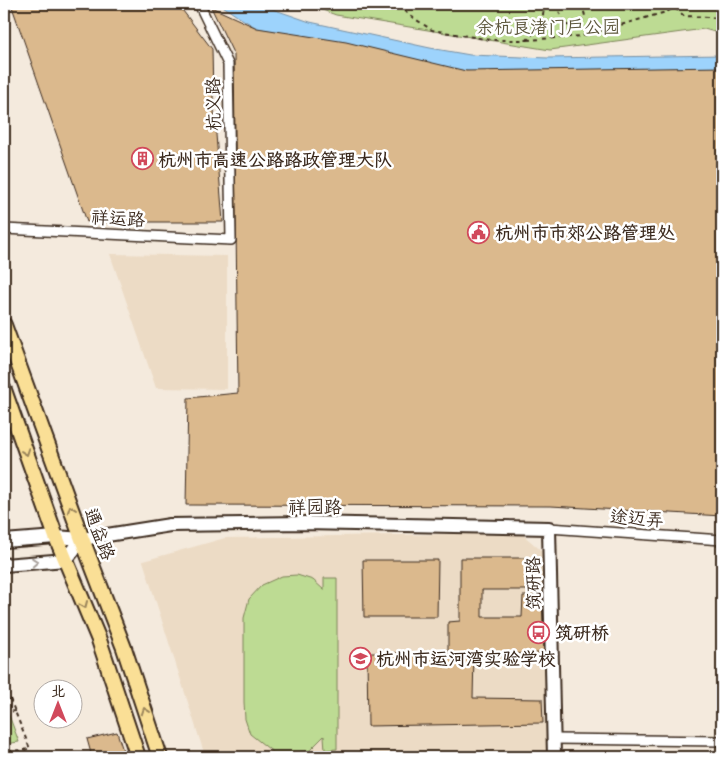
<svg xmlns="http://www.w3.org/2000/svg" width="726" height="761" font-family="Delius,'LXGW WenKai TC',sans-serif">
<style>
.built{fill:#ecdbc5}
.green{fill:#bddb93;stroke:#7c8258}
.water{fill:#9dd3fc;stroke:#768fa3}
.building{fill:#dbb98d;stroke:#3b2a1e}
.lines{fill:none;stroke-linecap:round;stroke-linejoin:round}
.street-casing{stroke:#3b2a1e;stroke-width:12}
.secondary-casing{stroke:#3b2a1e;stroke-width:16}
.primary-casing{stroke:#3b2a1e;stroke-width:18}
.path{stroke:#3b2a1e;stroke-width:2;stroke-dasharray:4 4;stroke-linecap:butt}
.street{stroke:#fff;stroke-width:9}
.secondary{stroke:#fff;stroke-width:12}
.primary{stroke:#fadf96;stroke-width:14}
.oneway{stroke:#9a845a}
.oneway2{stroke:#a79f9a}
.labels{text-anchor:middle;dominant-baseline:central;stroke-width:5;stroke-linejoin:round;paint-order:stroke}
.park-label{font-size:18px;fill:#5c563b;stroke:#fff}
.street-label{font-size:18px;fill:#3b2a1e;stroke:#fff}
.poi-label{font-size:18px;font-weight:bold;fill:#3b2a1e;stroke:#fff;text-anchor:start}
</style>
<rect width="100%" height="100%" fill="#f4eadd"/>
<filter id="ink" filterUnits="userSpaceOnUse"><feTurbulence type="fractalNoise" baseFrequency=".02" numOctaves="2"/><feDisplacementMap in="SourceGraphic" scale="10" xChannelSelector="R" yChannelSelector="G"/><feConvolveMatrix kernelMatrix="1 2 1 2 8 2 1 2 1" color-interpolation-filters="sRGB"/></filter>
<g filter="url(#ink)">
<g class="built">
<path d="M110 254 227 256V389L156 388Z"/>
<path d="M521 533 544 553 548 757H209L205 756 143 561 225 538Z"/>
</g>
<g class="green">
<path d="M306 4H722V34L704 29 550 50 336 15Z"/>
<path d="M297 575 313 580 324 590V578H337V749L325 750 324 736 309 751 294 753H274L250 734 245 719 244 702V618L249 599 262 585 282 576Z"/>
<path d="M4 702 19 742 4 744Z"/>
</g>
<path class="water" d="M220 4H258L310 22 430 48 470 55 548 58 722 55V71L649 74 504 75 466 71 396 60 341 45 257 28 237 16Z"/>
<g class="building">
<path d="M11 4H174L183 11 212 49 213 97 223 222H87Z"/>
<path d="M211 7 257 28 346 42 466 71 722 67V516L551 506 186 505 188 398 238 393 234 55Z"/>
<path d="M460 558H526L527 590H482V617H522L523 596H542L544 653 474 655 473 698 542 699 543 723 368 726 367 653H448V622L460 621Z"/>
<path d="M363 560H438L437 617H364Z"/>
<path d="M117 732 125 757H92L87 739Z"/>
</g>
<g class="lines">
<defs>
<g id="street">
<path d="M4 229 231 240 228 64 199 4"/>
<path d="M549 528 722 540"/>
<path d="M555 739 722 741"/>
</g>
<g id="secondary">
<path d="M4 541 56 537 82 539 170 525 305 523 549 528 554 757"/>
<path d="M4 565 66 560 82 539"/>
</g>
<g id="primary">
<path d="M4 325 82 539 124 648 160 757"/>
<path d="M4 390 56 537 99 640 138 757"/>
</g>
</defs>
<use href="#street" class="street-casing"/>
<use href="#secondary" class="secondary-casing"/>
<use href="#primary" class="primary-casing"/>
<g class="path">
<path d="M400 4 409 15 432 30 491 40H527L541 25 545 4"/>
<path d="M556 4 565 25 577 26 585 16 582 4"/>
<path d="M662 4H663"/>
<path d="M675 8 684 16 711 17 722 20"/>
<path d="M527 40 582 36 666 12 682 4"/>
<path d="M4 684 30 749 4 752"/>
<path d="M4 713 15 711"/>
</g>
<use href="#street" class="street"/>
<use href="#secondary" class="secondary"/>
<use href="#primary" class="primary"/>
</g>
<defs><path id="oneway-chevron" d="M-2-3.5L2.5 0L-2 3.5" fill="none" stroke-width="1.6" stroke-linecap="round" stroke-linejoin="round" transform="scale(1.25)"/></defs>
<g class="oneway">
<use href="#oneway-chevron" transform="translate(26 452) rotate(71)"/>
<use href="#oneway-chevron" transform="translate(71 509) rotate(-110)"/>
<use href="#oneway-chevron" transform="translate(84 605) rotate(67)"/>
<use href="#oneway-chevron" transform="translate(145 711) rotate(-109)"/>
</g>
<use class="oneway2" href="#oneway-chevron" transform="translate(35 562) rotate(-4)"/>
</g>
<defs>
<symbol id="building-ring" viewBox="-11 -11 22 22"><circle r="9.5" fill="#fff" stroke="#d1495b" stroke-width="1.5"/><path d="M-4-6H4V6H1V3H-1V6H-4ZM-2.5-4.3h1.7v1.8h-1.7ZM.8-4.3h1.7v1.8H.8ZM-2.5-1h1.7V.8h-1.7ZM.8-1h1.7V.8H.8Z" fill="#d1495b"/></symbol>
<symbol id="civic-ring" viewBox="-11 -11 22 22"><circle r="9.5" fill="#fff" stroke="#d1495b" stroke-width="1.5"/><path d="M-.6-6.5H3V-4.5H.6V-3L4-1V1h2V6H-6V1h2V-1L-.6-3ZM-1.2 2.5V6h2.4V2.5Z" fill="#d1495b"/></symbol>
<symbol id="bus-ring" viewBox="-11 -11 22 22"><circle r="9.5" fill="#fff" stroke="#d1495b" stroke-width="1.5"/><path d="M-5-6H5V4H4V6H2V4H-2V6H-4V4H-5ZM-3.5-4V0h7V-4ZM-3.5 1.2v1.5H-2V1.2ZM2 1.2v1.5H3.5V1.2Z" fill="#d1495b"/></symbol>
<symbol id="school-ring" viewBox="-11 -11 22 22"><circle r="9.5" fill="#fff" stroke="#d1495b" stroke-width="1.5"/><path d="M0-5L7-2L0 1L-7-2ZM-4 1L0 2.5L4 1V4Q0 6-4 4Z" fill="#d1495b"/></symbol>
</defs>
<g fill-rule="evenodd">
<use href="#building-ring" x="130" y="146" width="25" height="25"/>
<use href="#civic-ring" x="466" y="220" width="25" height="25"/>
<use href="#bus-ring" x="526" y="620" width="25" height="25"/>
<use href="#school-ring" x="348" y="646" width="25" height="25"/>
</g>
<g class="labels">
<g class="park-label">
<text x="548" y="26">余杭良渚门户公园</text>
</g>
<g class="street-label">
<text transform="translate(213 104) rotate(-91)">杭义路</text>
<text transform="translate(118 218) rotate(3)">祥运路</text>
<text x="315" y="506">祥园路</text>
<text transform="translate(637 518) rotate(4)">途迈弄</text>
<text transform="translate(100 534) rotate(69)">通益路</text>
<text transform="translate(533 583) rotate(-91)">筑研路</text>
</g>
<g class="poi-label">
<text x="158" y="159">杭州市高速公路路政管理大队</text>
<text x="495" y="232">杭州市市郊公路管理处</text>
<text x="555" y="632">筑研桥</text>
<text x="376" y="658">杭州市运河湾实验学校</text>
</g>
</g>
<rect width="726" height="761" fill="none" stroke="#fff" stroke-width="20"/>
<rect x="10" y="10" width="706" height="741" fill="none" stroke="#3b2a1e" stroke-width="2" filter="url(#ink)"/>
<g transform="translate(58 704)"><circle r="24" fill="#ffffff" stroke="#b1aaa5"/>
<path d="M0-4L9 19L0 12L-9 19Z" fill="#d1495b"/>
<text y="-8" font-size="14" font-weight="bold" text-anchor="middle" fill="#3b2a1e">北</text>
</g>
</svg>
